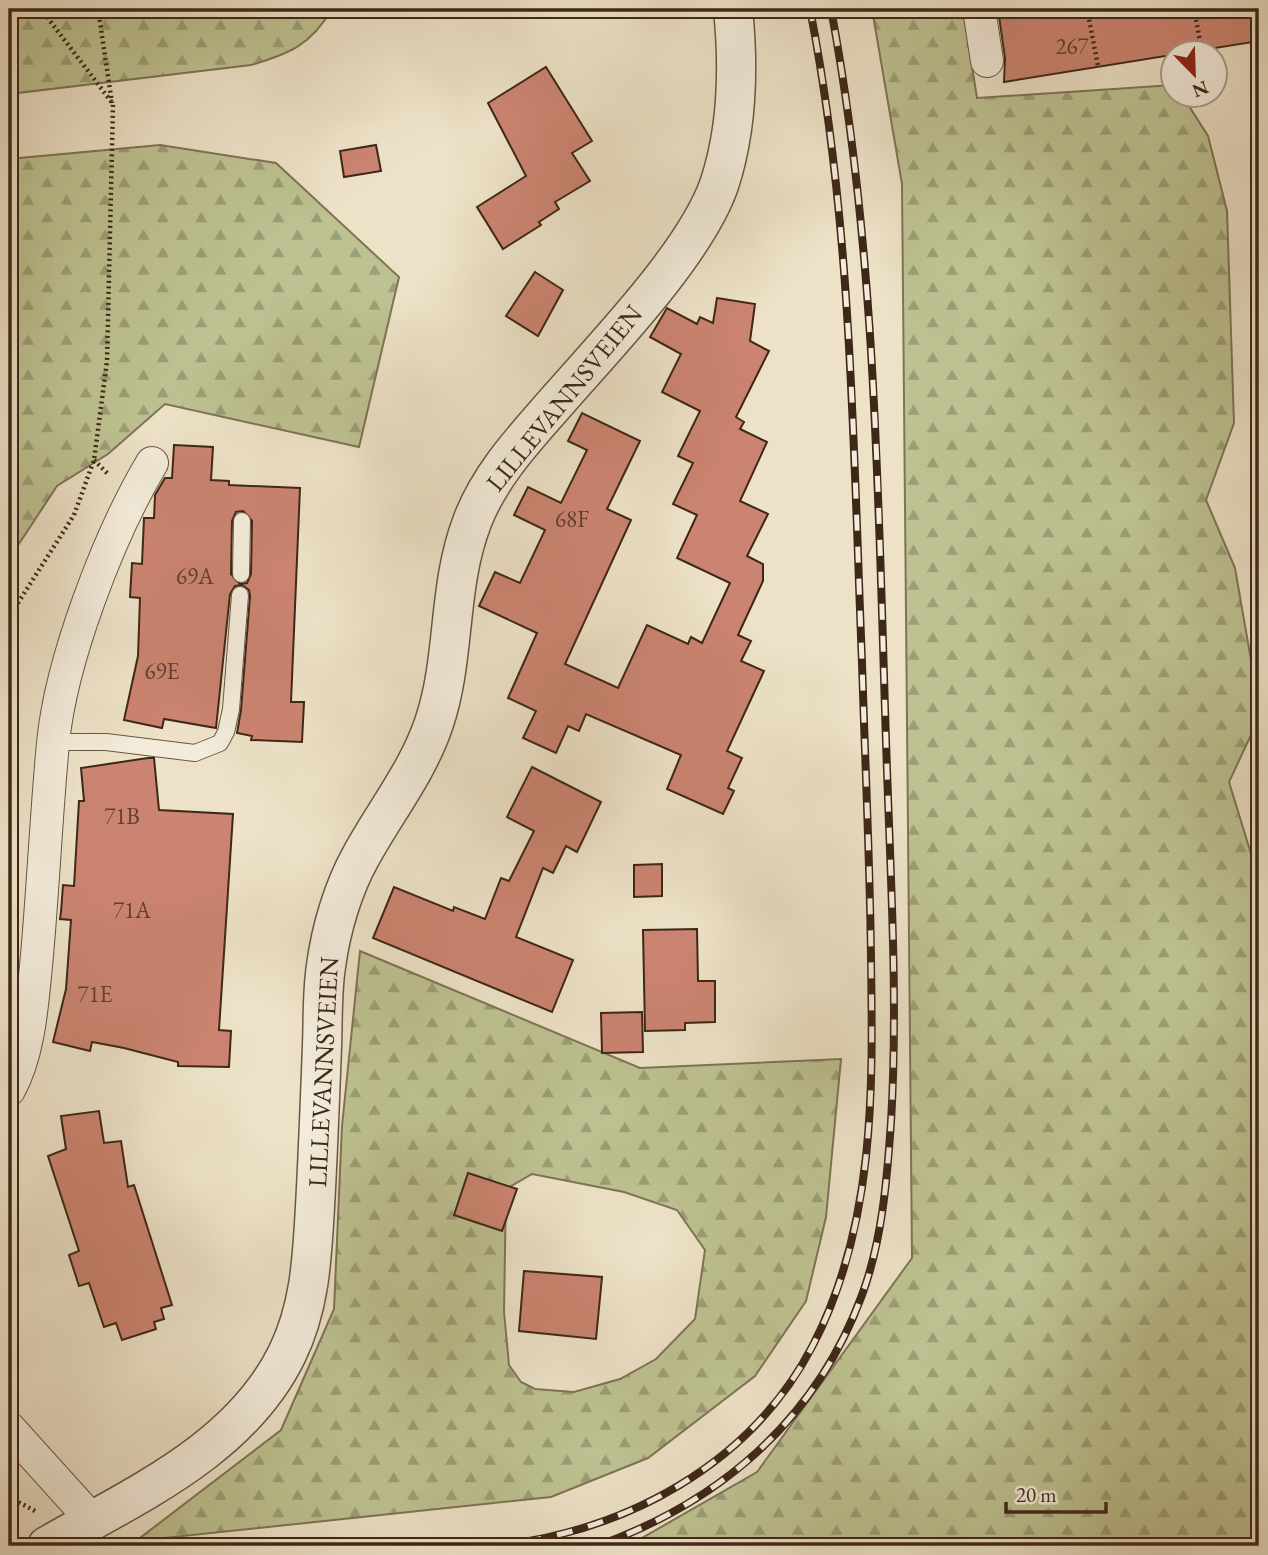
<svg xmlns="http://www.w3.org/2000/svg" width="1268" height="1555" font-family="'EB Garamond',serif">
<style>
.forest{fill:url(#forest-firs);stroke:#7e7454;stroke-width:2;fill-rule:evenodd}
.building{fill:#cb8471;stroke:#3e2717;stroke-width:2;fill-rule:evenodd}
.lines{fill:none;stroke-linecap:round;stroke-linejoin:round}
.service-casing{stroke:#6a5643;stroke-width:18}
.minor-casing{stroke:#6a5643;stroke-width:34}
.tertiary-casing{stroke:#6a5643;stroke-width:41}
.path{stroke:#3e2717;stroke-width:4.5;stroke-dasharray:2 3.5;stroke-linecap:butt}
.service{stroke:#f3ecdb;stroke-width:16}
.minor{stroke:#f3ecdb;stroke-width:32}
.tertiary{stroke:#f3ecdb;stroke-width:38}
.rail-casing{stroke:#3e2717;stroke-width:8}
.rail{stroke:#f3ecdb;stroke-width:5;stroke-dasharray:16;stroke-linecap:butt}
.labels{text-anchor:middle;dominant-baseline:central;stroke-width:5;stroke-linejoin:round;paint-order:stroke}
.number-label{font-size:23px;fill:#613e2e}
.street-label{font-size:26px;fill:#3e2717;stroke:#f3ecdb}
</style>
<defs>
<pattern id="forest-firs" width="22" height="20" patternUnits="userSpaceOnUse" patternTransform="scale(1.75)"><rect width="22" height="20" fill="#bec292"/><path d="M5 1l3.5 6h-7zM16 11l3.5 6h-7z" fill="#9c9e76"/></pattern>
</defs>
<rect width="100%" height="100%" fill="#ede2c8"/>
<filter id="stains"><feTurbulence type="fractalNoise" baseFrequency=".00286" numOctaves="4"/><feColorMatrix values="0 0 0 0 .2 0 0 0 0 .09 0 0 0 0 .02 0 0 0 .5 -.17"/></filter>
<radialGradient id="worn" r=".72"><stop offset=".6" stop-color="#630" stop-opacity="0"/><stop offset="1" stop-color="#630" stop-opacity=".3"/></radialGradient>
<g class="forest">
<path d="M9 9H332C311 45 289 54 251 65L9 94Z"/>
<path d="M872 9H963L977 98 1173 85 1174 94 1182 95 1208 136 1227 211 1234 423 1206 500 1235 568 1259 706V718L1229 782 1259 880V1546H628L757 1472 912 1258 902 184Z"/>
<path d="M160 145 276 163 399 277 359 447 165 404 108 454 57 486 9 559V159Z"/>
<path d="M360 951 640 1068 841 1059 826 1217 806 1301 755 1376 648 1458 551 1497 136 1541 281 1430 334 1309 342 1126ZM532 1174 624 1192 677 1210 705 1250 695 1319 656 1359 620 1379 574 1392 535 1389 521 1382 509 1365 504 1312 506 1189Z"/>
</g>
<g class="building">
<path d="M998 9H1259V41L1004 82 1005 58Z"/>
<path d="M546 67 592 141 572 153 590 181 555 202 559 209 539 222 541 225 503 249 477 207 526 176 488 103Z"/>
<path d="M376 145 381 171 344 177 340 151Z"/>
<path d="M535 272 563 290 538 336 506 316Z"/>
<path d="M717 298 755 304 750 341 769 351 736 417 744 422 740 429 767 442 740 501 768 514 747 556 763 564V581L738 635 751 641 741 661 764 671 727 751 742 758 728 788 734 791 723 814 667 789 681 755 586 714 579 731 568 726 556 753 523 738 536 711 508 698 537 633 479 606 495 572 520 583 545 530 514 515 528 487 561 503 587 450 568 441 582 413 640 441 607 509 631 520 565 664 618 688 647 625 688 644 691 637 702 643 730 583 677 558 697 515 673 504 693 463 678 456 700 411 662 392 681 354 650 337 667 308 697 324 700 317 713 323Z"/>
<path d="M174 445 213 447 211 480 229 481V485L300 488 291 702H304L302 742 251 740 252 736 237 733 241 710 250 596 249 590 242 585 235 586 230 594 216 728 164 719 162 728 124 720 138 656 140 598 130 597 132 563 142 564 144 518H154L155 495 165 478H172ZM243 511 252 521 251 574 247 583 240 584 231 574 232 521 236 512Z"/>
<path d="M148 758H154L159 810 233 814 219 1030 231 1031 229 1067 178 1066V1062L124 1048 92 1042 90 1051 53 1042 66 989 71 920 60 919 61 912 63 885 74 886 79 801H84L81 768Z"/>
<path d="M532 767 601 802 577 852 566 846 553 873 543 868 516 937 573 960 552 1012 373 938 394 887 453 911 454 907 485 919 501 878 509 881 534 831 507 817Z"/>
<path d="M662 864V896L634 897V865Z"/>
<path d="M697 929 698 981H715V1022L685 1023V1030L645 1031 643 930Z"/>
<path d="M642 1012 643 1052 602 1053 601 1013Z"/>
<path d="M99 1111 104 1143 121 1141 128 1187 134 1185 172 1305 161 1308 164 1319 154 1322 156 1329 122 1340 116 1323 104 1327 89 1283 79 1286 69 1255 79 1251 48 1156 66 1149 61 1116Z"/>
<path d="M468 1173 517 1189 502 1231 454 1215Z"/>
<path d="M524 1271 602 1277 596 1339 519 1331Z"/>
</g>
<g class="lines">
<defs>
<g id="service">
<path d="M241 574 242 521"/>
<path d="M53 742H106L195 753 220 743 226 732 231 709 240 595"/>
</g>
<g id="minor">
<path d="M979 9 987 61"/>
<path d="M9 1090C29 1054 32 1006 36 966 43 892 46 817 53 743 61 660 109 535 152 463"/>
<path d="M9 1428 92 1520"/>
</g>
<path id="tertiary" d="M47 1546C135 1495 240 1450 287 1354 310 1307 312 1259 315 1207 318 1153 320 1100 322 1046 323 1020 322 992 326 966 331 929 343 888 361 856 385 812 418 771 434 723 456 658 447 587 472 522 490 474 526 437 559 399 607 344 695 253 719 185 738 128 739 68 733 9"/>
</defs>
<use href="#service" class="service-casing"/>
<use href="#minor" class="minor-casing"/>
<use href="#tertiary" class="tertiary-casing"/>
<g class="path">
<path d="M98 9 112 103"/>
<path d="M1087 9 1098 66"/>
<path d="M1194 9 1202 52"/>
<path d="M94 460 108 474"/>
<path d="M9 617 74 515 94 460 107 361 113 104 41 9"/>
<path d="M9 1497 35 1511"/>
</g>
<use href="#service" class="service"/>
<use href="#minor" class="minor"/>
<use href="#tertiary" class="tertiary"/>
<defs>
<g id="rail">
<path d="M494 1546C625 1532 751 1465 813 1345 875 1225 873 1091 871 960 870 861 865 762 862 662 853 444 852 224 810 9"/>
<path d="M597 1546C720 1502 816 1420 862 1295 882 1241 887 1180 891 1122 898 1005 891 887 887 770 878 516 878 260 831 9"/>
</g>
</defs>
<use href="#rail" class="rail-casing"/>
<use href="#rail" class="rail"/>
</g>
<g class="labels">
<g class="number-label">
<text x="1072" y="46">267</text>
<text x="572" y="519">68F</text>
<text x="195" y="576">69A</text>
<text x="162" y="671">69E</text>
<text x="122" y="816">71B</text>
<text x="132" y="910">71A</text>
<text x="95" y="994">71E</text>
</g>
<g class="street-label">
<text transform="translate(564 398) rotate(-51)">LILLEVANNSVEIEN</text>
<text transform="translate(323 1072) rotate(-87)">LILLEVANNSVEIEN</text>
</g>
</g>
<rect width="1268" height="1555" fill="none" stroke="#ede2c8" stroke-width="35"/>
<rect x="10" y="10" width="1247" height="1534" fill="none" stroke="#3e2717" stroke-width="3.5"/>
<rect x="18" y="18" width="1233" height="1520" fill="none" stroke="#3e2717" stroke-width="2"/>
<g transform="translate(1194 74) rotate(157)"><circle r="33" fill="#f3ecdb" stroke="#ab9d8d" stroke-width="2"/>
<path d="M0-5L12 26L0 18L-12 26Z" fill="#8f2418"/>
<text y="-10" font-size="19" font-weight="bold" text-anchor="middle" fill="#3e2717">N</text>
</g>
<path d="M1006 1502v10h100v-10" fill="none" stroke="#3e2717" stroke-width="3.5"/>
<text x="1016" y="1502" font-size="21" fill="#3e2717" stroke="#f3ecdb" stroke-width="5" paint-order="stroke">20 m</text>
<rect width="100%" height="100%" filter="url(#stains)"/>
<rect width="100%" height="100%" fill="url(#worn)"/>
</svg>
